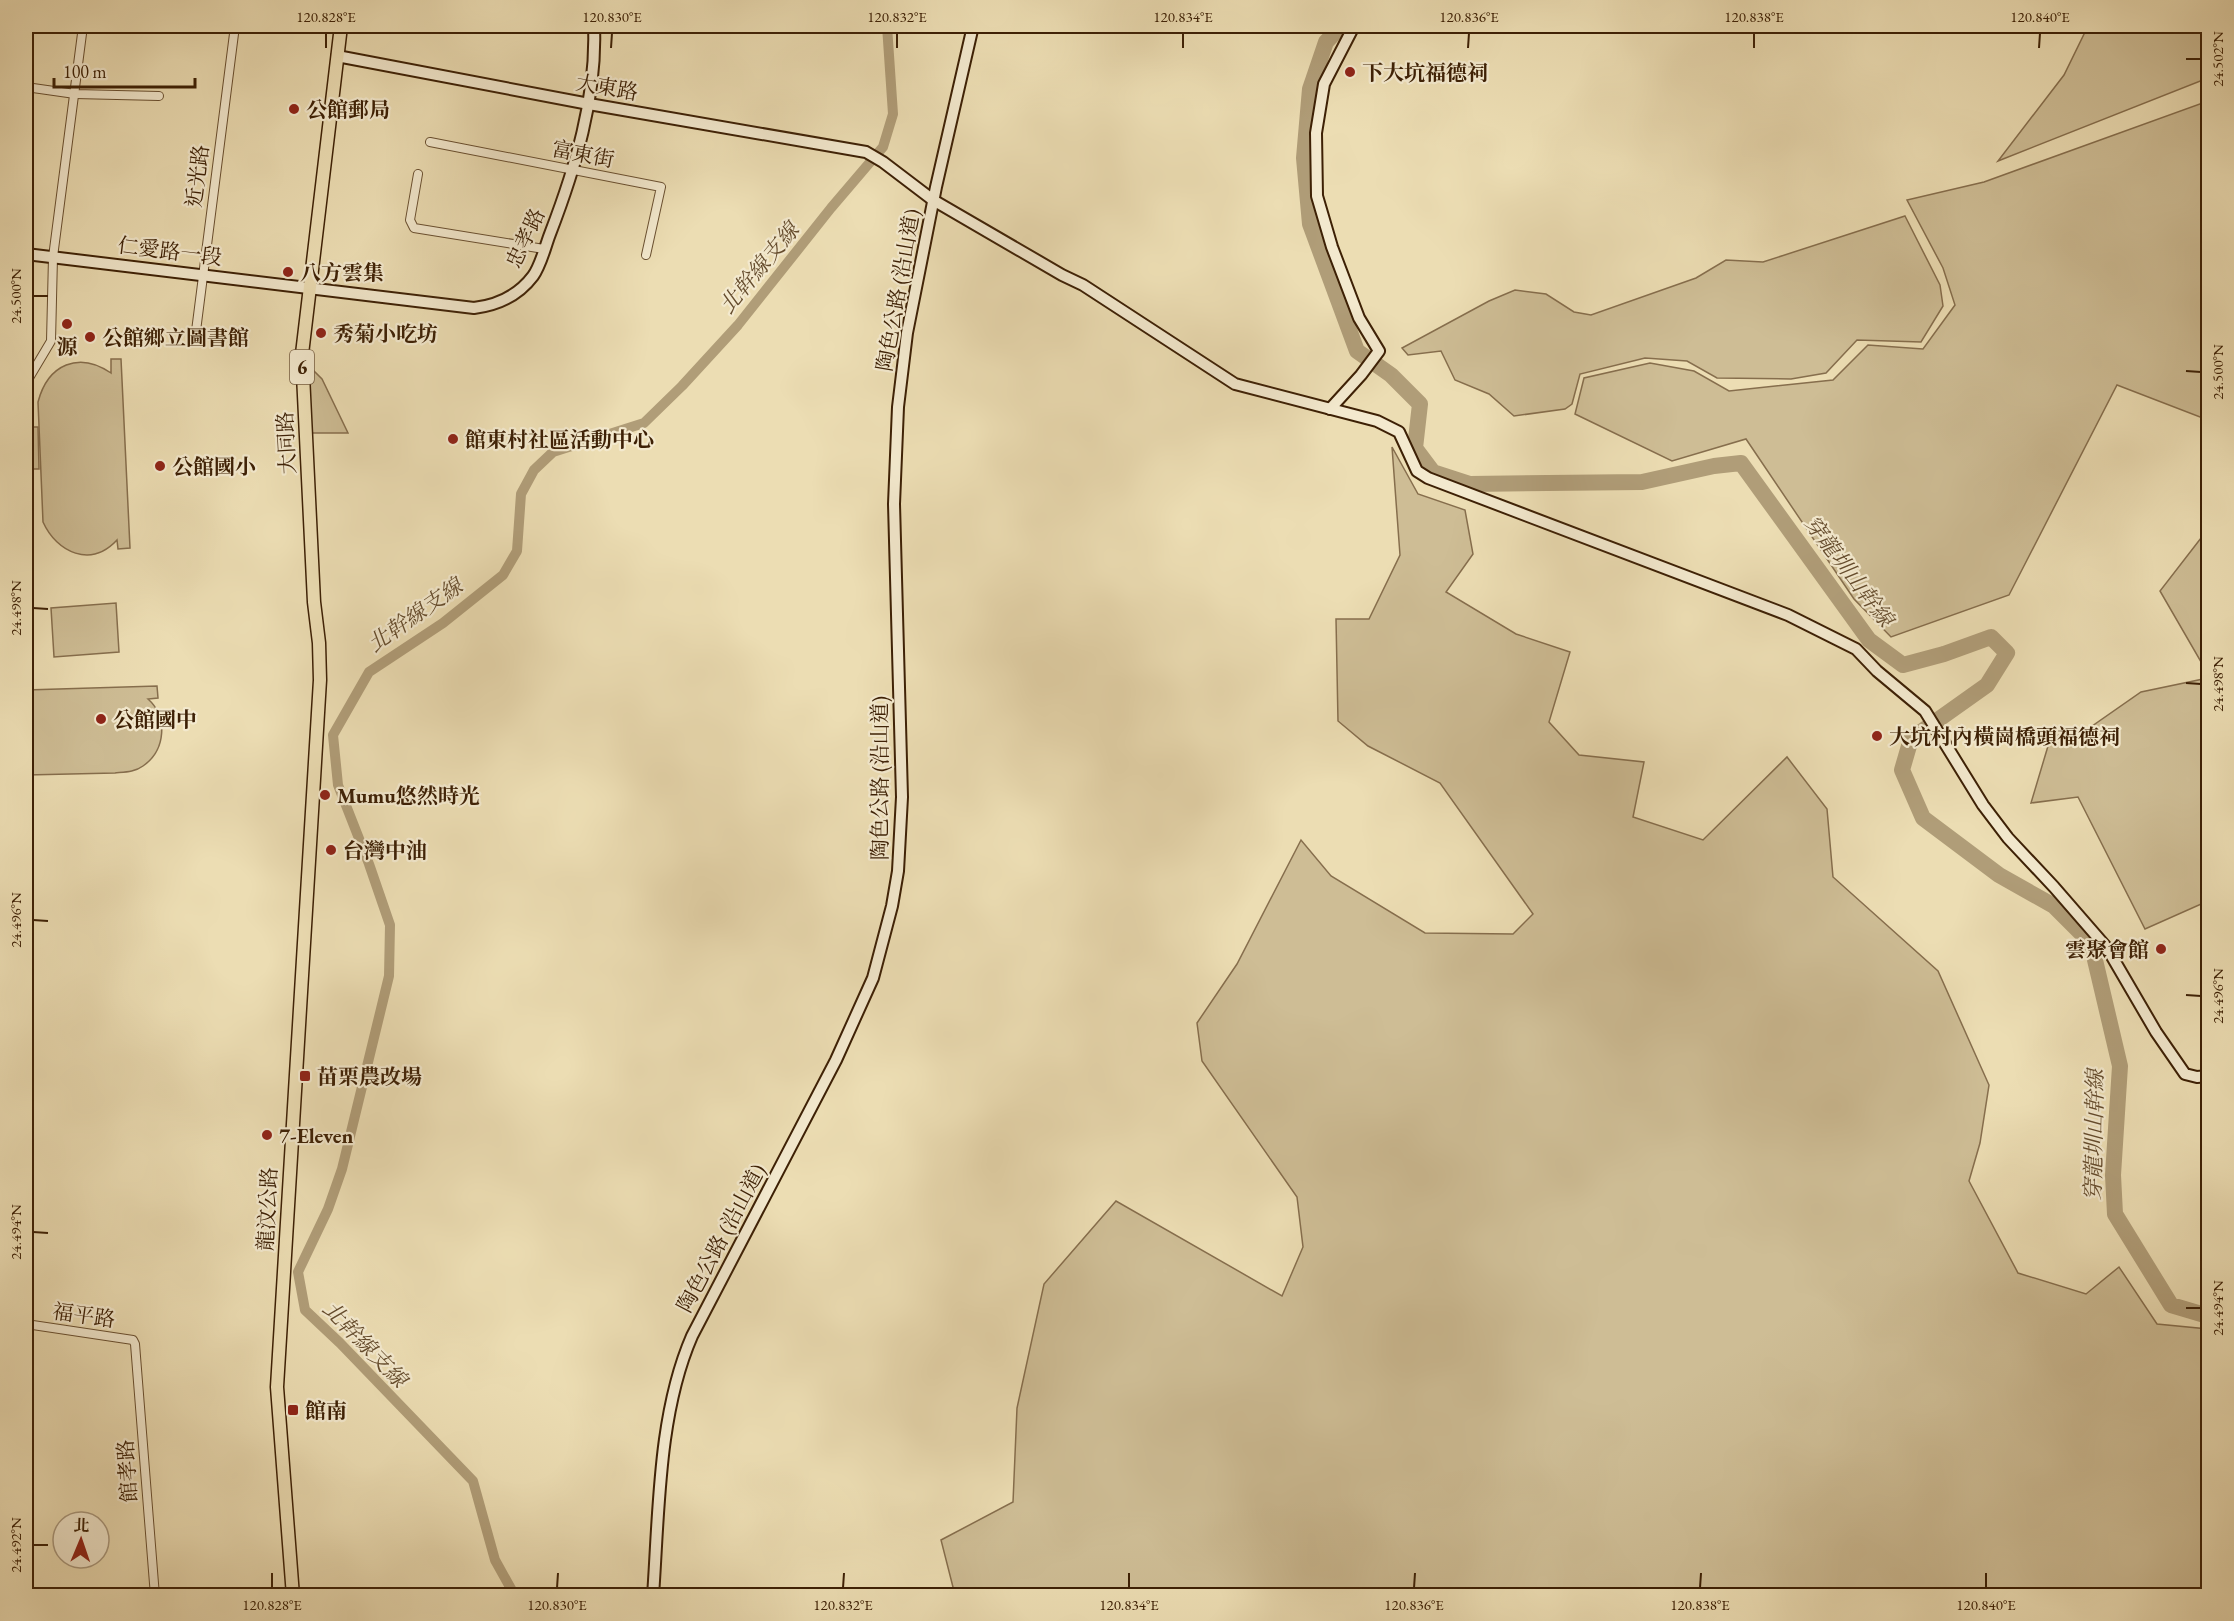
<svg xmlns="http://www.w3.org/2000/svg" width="2234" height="1621" font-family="'EB Garamond','Noto Serif TC',serif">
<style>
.green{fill:#cebd95;stroke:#866e4d;stroke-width:1.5}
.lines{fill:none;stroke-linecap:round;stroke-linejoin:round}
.canal{stroke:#b09d78;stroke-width:10}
.river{stroke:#b09d78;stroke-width:16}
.street-casing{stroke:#694f30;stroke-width:10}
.secondary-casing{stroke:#3d2005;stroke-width:14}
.primary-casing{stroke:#3d2005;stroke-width:15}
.street{stroke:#f3e9ce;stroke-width:8}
.secondary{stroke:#f3e9ce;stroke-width:10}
.primary{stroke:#ecddb3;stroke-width:12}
.ticks{fill:none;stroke:#3d2005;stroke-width:2}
.poi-dot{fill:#8f2418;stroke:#f3e9ce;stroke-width:2}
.labels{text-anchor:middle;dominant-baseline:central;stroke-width:4.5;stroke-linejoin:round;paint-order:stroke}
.shield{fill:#f3e9ce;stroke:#745c41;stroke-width:1.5}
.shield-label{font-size:20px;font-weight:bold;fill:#3d2005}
.poi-label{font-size:21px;font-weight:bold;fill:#3d2005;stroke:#f3e9ce;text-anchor:start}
.street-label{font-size:21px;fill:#3d2005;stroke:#f3e9ce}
.water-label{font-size:22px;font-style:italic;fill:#654c2d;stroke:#f3e9ce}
.neatline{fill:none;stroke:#3d2005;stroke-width:2}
.ticks-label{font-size:15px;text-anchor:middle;fill:#3d2005}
</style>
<rect width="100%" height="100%" fill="#ecddb3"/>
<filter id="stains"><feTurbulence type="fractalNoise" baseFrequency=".00333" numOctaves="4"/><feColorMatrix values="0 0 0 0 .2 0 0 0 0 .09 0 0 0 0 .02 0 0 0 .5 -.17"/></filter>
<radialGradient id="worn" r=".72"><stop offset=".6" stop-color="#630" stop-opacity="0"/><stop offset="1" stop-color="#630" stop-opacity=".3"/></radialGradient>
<g class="green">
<path d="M2088 26H2208V78L1998 161 2064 75Z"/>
<path d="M2208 101V425V420L2117 385 2009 595 1891 637 1854 599 1746 439 1672 461 1575 414 1584 378 1650 363 1694 371 1729 391 1833 380 1868 345 1923 349 1955 305 1943 268 1907 200 1984 182Z"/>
<path d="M1905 216 1940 285 1943 306 1921 342 1857 340 1826 373 1791 379 1717 378 1687 361 1645 358 1580 374 1572 404 1565 409 1514 416 1489 394 1455 380 1441 351 1408 355 1402 348 1489 301 1515 290 1546 294 1574 312 1591 315 1696 278 1726 260 1763 262Z"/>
<path d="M111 359H121L130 548 118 549 117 540C91 568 57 553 43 522L38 402C48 364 79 351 111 373Z"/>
<path d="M310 367 322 379 348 433H310L309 410Z"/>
<path d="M26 427H38L39 469H26Z"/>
<path d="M1392 447 1418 494 1465 510 1473 554 1446 592 1516 634 1570 652 1549 722 1579 755 1644 762 1633 817 1703 840 1787 757 1827 809 1833 877 1938 971 1989 1085 1980 1143 1969 1181 2018 1273 2086 1294 2119 1267 2157 1324 2208 1329V1595L1528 1596 1520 1588 1512 1596 955 1595 941 1540 1013 1502 1017 1408 1044 1284 1116 1201 1282 1296 1303 1247 1297 1197 1202 1061 1197 1023 1237 964 1301 840 1331 876 1425 933 1513 934 1533 914 1440 783 1368 746 1338 721 1336 619H1369L1400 555Z"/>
<path d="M26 514H33L32 562H26Z"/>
<path d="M2208 529V674L2160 591Z"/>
<path d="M116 603 119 652 54 657 51 608Z"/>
<path d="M2208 678V901L2145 929 2078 797 2031 803 2051 736 2082 733 2141 692Z"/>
<path d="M157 686 158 698 148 699C168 717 166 750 143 766 135 772 125 772 115 773L26 775V690Z"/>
</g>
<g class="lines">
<path class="canal" d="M515 1596 495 1560 473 1481 340 1343 305 1310 298 1272 328 1209 342 1169 389 976 390 925 369 864 338 785 333 735 369 672 443 623 503 575 517 551 521 494 534 470 553 452 644 423 682 386 738 325 831 208 883 147 893 114 887 26"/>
<path class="river" d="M1341 26 1326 42 1310 89 1304 158 1310 224 1357 351 1391 375 1420 404 1415 448 1433 472 1470 484 1642 482 1714 466 1741 463 1869 640 1903 665 1944 654 1991 637 2007 653 1987 685 1911 739 1902 770 1923 818 1999 875 2054 906 2091 943 2120 1066 2113 1175 2115 1214 2171 1305 2208 1316"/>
<defs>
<g id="street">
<path d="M26 87 75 94 159 96"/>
<path d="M430 142 661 187 646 255"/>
<path d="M418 174 410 220 414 228 544 249"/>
<path d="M196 331 235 26"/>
<path d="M26 383 51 341 53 257 83 26"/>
<path d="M26 1324 133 1340 135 1344 155 1596"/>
</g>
<g id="secondary">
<path d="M337 56 589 104 866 152 883 162 933 200 1062 275 1083 285 1235 384 1377 421 1399 432 1417 471 1428 478 1788 615 1856 649 1877 671 1925 711 1983 805 2008 838 2054 887 2107 948 2156 1032 2185 1074 2197 1077 2208 1076"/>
<path d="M26 254 474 308C498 305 518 296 533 276 541 265 545 247 550 234 575 169 597 97 594 26"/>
<path d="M1330 409 1361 375 1379 351 1359 318 1332 247 1317 196 1316 133 1324 84 1354 26"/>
<path d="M653 1596C659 1512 658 1414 692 1336L836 1060 873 978 892 906 898 871 902 797 894 504 898 407 907 333 936 187 973 26"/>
</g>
<path id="primary" d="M293 1596 277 1387 320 680 319 643 314 602 302 354 341 26"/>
</defs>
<use href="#street" class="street-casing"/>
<use href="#secondary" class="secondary-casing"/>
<use href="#primary" class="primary-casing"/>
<use href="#street" class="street"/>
<use href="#secondary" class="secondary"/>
<use href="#primary" class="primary"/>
</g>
<path class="ticks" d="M326 48V33M611 48 612 33M897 48V33M1183 48V33M1468 48 1469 33M1754 48V33M2039 48 2040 33M2186 59H2201M33 296H48M2186 371 2201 372M33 608 48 609M2186 683 2201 684M33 920 48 921M2186 995 2201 996M33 1232 48 1233M2186 1308H2201M33 1545H48M272 1588V1573M557 1588 558 1573M843 1588 844 1573M1129 1588V1573M1414 1588 1415 1573M1700 1588 1701 1573M1986 1588V1573"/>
<g class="poi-dot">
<circle cx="1350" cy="72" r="6"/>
<circle cx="294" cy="109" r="6"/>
<circle cx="288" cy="272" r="6"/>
<circle cx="67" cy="324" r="6"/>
<circle cx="321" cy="333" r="6"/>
<circle cx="90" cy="337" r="6"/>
<circle cx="453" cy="439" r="6"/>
<circle cx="160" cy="466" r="6"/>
<circle cx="101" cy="719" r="6"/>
<circle cx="1877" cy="736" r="6"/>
<circle cx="325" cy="795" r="6"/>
<circle cx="331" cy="850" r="6"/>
<circle cx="2161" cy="949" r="6"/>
<rect x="299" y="1070" width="12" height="12" rx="3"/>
<circle cx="267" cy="1135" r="6"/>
<rect x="287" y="1404" width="12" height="12" rx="3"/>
</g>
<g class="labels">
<rect class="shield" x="290" y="350" width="24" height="34" rx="4.5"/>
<g class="shield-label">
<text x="302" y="367">6</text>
</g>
<g class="poi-label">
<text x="1362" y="72">下大坑福德祠</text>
<text x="306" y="109">公館郵局</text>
<text x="300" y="272">八方雲集</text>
<text x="333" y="333">秀菊小吃坊</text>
<text x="102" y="337">公館鄉立圖書館</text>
<text x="67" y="346" text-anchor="middle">源</text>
<text x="465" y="439">館東村社區活動中心</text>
<text x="172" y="466">公館國小</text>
<text x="113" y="719">公館國中</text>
<text x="1889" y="736">大坑村內橫崗橋頭福德祠</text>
<text x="337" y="795">Mumu悠然時光</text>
<text x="343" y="850">台灣中油</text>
<text x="2149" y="949" text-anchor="end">雲聚會館</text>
<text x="317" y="1076">苗栗農改場</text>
<text x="279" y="1135">7-Eleven</text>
<text x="305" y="1410">館南</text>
</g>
<g class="street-label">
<text transform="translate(607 87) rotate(10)">大東路</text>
<text transform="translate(583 154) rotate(11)">富東街</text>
<text transform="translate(197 176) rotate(-83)">近光路</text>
<text transform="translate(525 238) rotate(-65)">忠孝路</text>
<text transform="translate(170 251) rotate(7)">仁愛路一段</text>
<text transform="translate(898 290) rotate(-80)">陶色公路 (沿山道)</text>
<text transform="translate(286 443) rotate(-93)">大同路</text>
<text transform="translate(879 778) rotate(-90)">陶色公路 (沿山道)</text>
<text transform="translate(267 1209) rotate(-87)">龍汶公路</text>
<text transform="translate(721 1238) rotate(-62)">陶色公路 (沿山道)</text>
<text transform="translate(84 1315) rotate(8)">福平路</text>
<text transform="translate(127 1471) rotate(-94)">館孝路</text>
</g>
<g class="water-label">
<text transform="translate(759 268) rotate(-50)">北幹線支線</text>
<text transform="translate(1849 571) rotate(53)">穿龍圳山幹線</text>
<text transform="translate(415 615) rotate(-35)">北幹線支線</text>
<text transform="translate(2094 1135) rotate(-89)">穿龍圳山幹線</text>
<text transform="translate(365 1344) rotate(46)">北幹線支線</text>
</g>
</g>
<rect width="2234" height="1621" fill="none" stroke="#ecddb3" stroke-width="66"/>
<g transform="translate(81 1540) rotate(2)"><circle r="28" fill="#f3e9ce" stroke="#aa997e" stroke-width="1.5"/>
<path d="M0-4.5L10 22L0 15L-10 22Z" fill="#8f2418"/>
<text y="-9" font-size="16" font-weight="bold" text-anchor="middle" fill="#3d2005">北</text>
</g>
<path d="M54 78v9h141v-9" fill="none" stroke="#3d2005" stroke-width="3"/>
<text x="63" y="78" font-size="18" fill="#3d2005" stroke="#f3e9ce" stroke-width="4.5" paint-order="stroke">100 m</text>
<rect x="33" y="33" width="2168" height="1555" class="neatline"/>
<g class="ticks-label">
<text x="326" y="22">120.828°E</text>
<text x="612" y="22">120.830°E</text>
<text x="897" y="22">120.832°E</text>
<text x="1183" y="22">120.834°E</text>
<text x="1469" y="22">120.836°E</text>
<text x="1754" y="22">120.838°E</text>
<text x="2040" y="22">120.840°E</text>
<text transform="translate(2218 59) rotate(-90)" y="5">24.502°N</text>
<text transform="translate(16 296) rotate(-90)" y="5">24.500°N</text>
<text transform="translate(2218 372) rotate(-90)" y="5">24.500°N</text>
<text transform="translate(16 608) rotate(-90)" y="5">24.498°N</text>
<text transform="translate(2218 684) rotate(-90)" y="5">24.498°N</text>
<text transform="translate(16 920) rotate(-90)" y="5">24.496°N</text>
<text transform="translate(2218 996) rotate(-90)" y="5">24.496°N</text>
<text transform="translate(16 1232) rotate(-90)" y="5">24.494°N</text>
<text transform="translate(2218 1308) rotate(-90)" y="5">24.494°N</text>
<text transform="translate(16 1545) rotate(-90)" y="5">24.492°N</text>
<text x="272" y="1610">120.828°E</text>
<text x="557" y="1610">120.830°E</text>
<text x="843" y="1610">120.832°E</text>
<text x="1129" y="1610">120.834°E</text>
<text x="1414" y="1610">120.836°E</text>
<text x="1700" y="1610">120.838°E</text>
<text x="1986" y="1610">120.840°E</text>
</g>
<rect width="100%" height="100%" filter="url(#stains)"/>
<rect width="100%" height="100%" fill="url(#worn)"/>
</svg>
